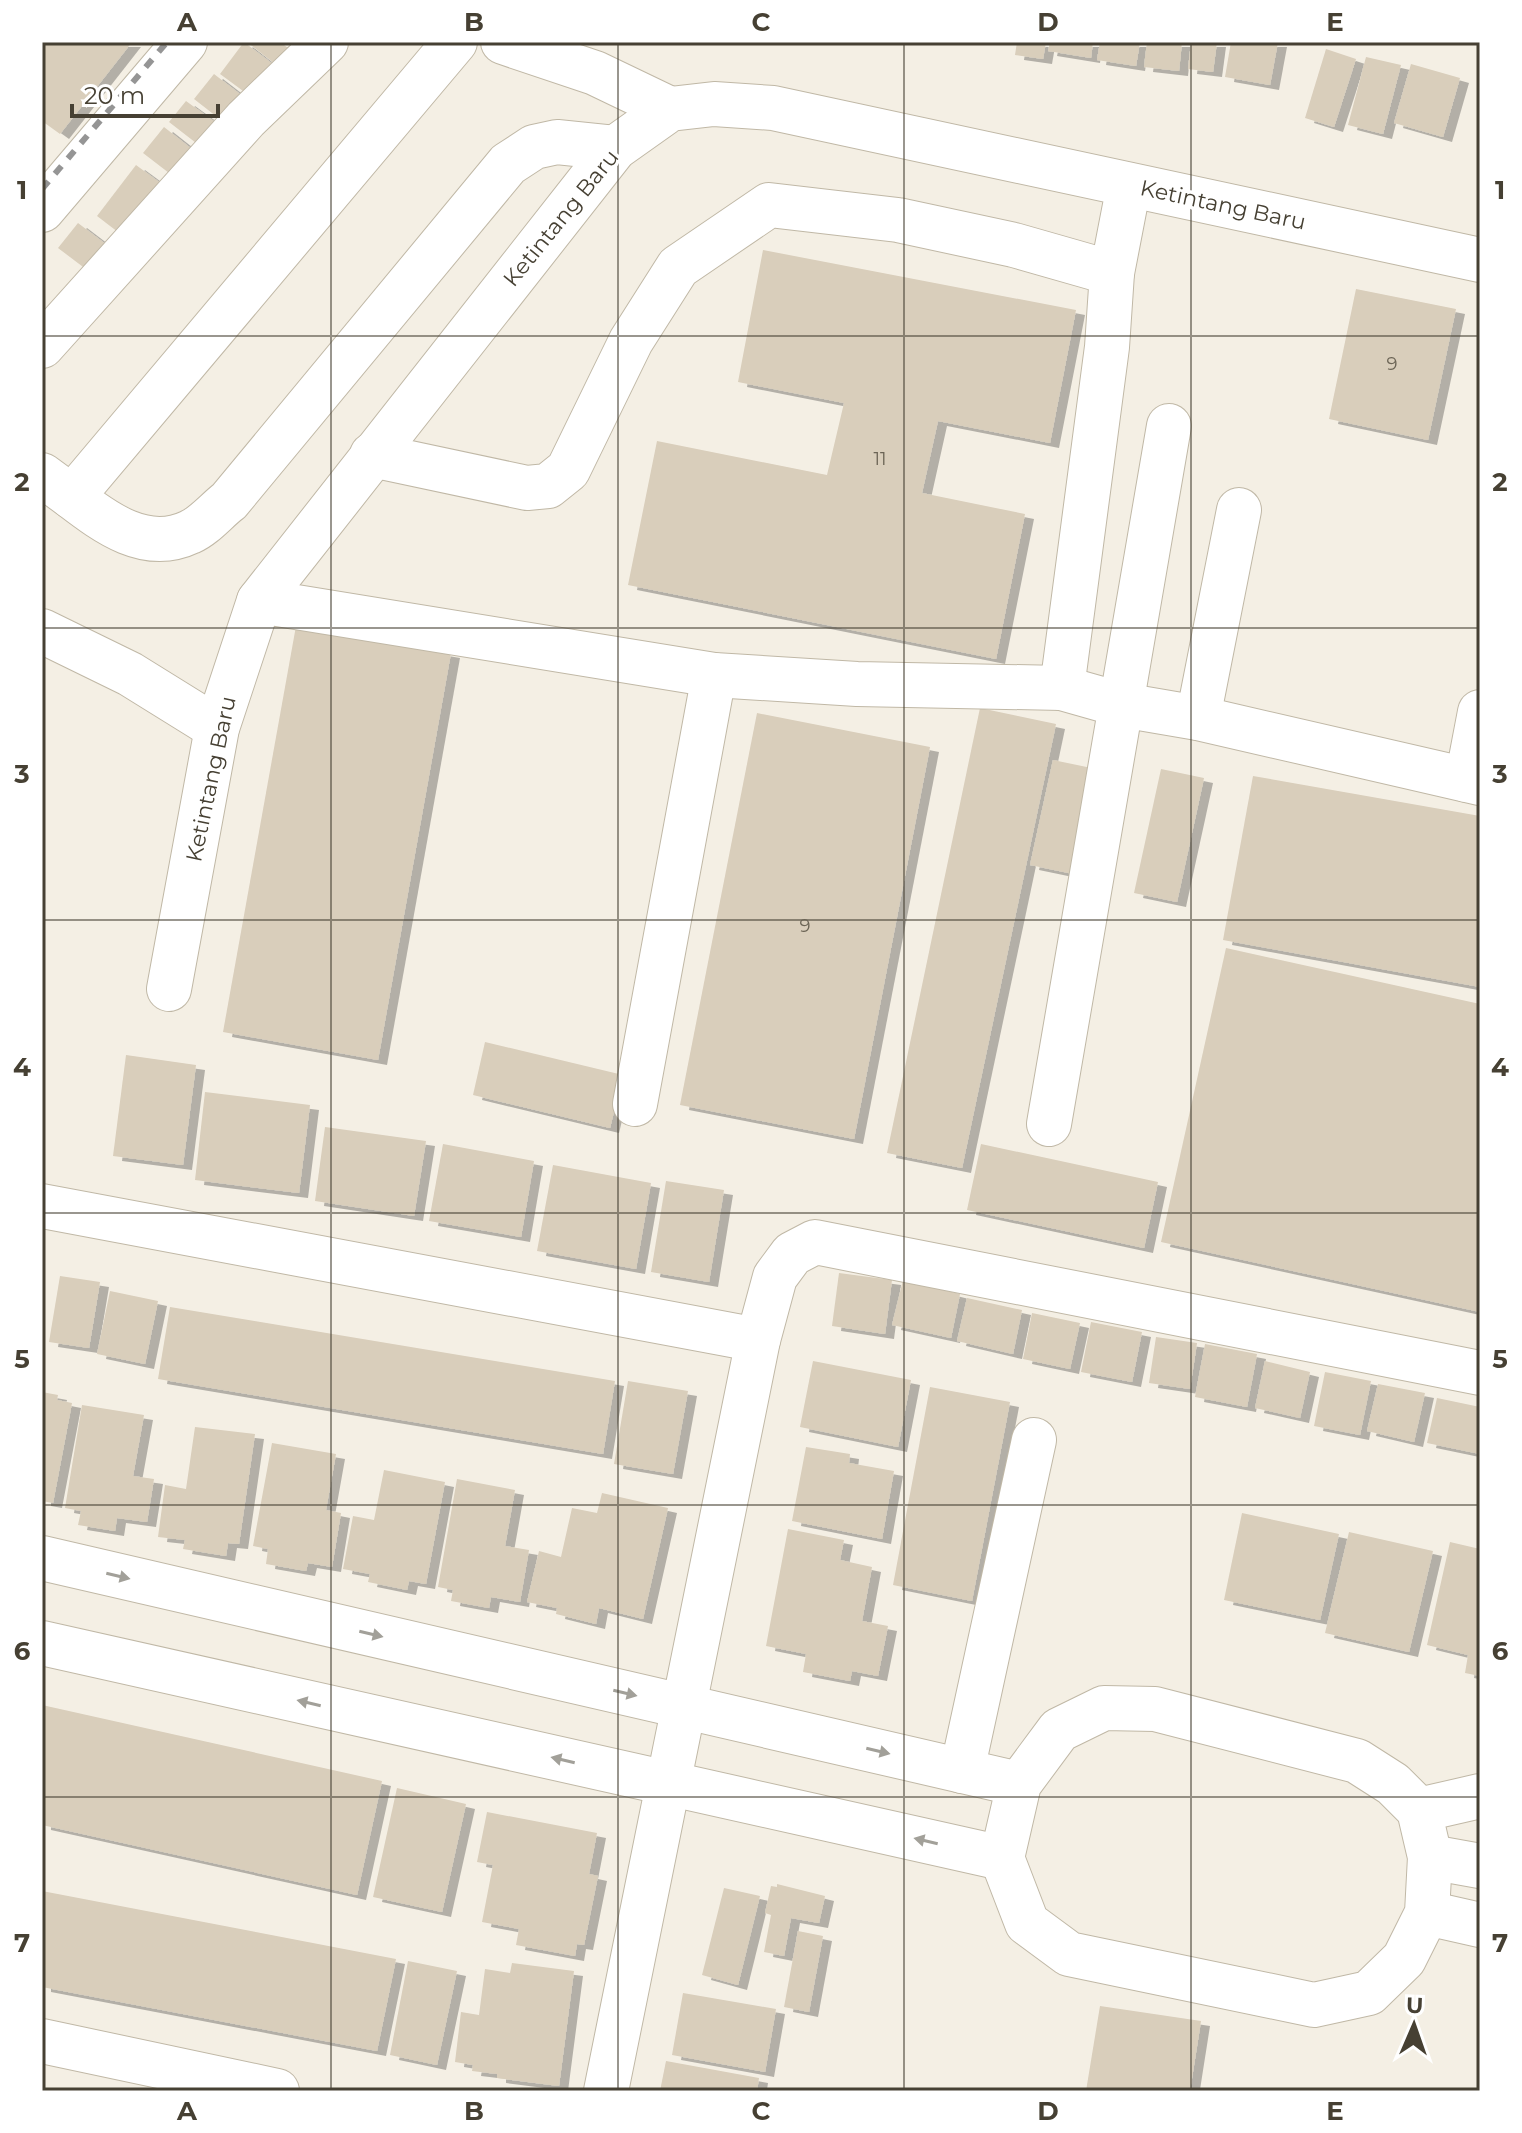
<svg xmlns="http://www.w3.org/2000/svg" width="1522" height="2133" font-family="Montserrat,sans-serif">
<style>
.building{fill:#d9cebb;filter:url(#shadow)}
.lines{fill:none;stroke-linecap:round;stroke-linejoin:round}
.minor-casing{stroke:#c0b8a6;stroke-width:46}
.minor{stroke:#fff;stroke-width:44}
.rail{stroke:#959595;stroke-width:6;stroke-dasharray:10 10;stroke-linecap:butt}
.oneway{fill:#a2a099}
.grid{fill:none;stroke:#464033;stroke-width:2;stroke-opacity:0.55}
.labels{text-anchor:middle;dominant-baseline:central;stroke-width:7;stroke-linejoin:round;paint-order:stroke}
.number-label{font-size:18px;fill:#6b6455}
.street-label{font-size:22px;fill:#464033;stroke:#fff}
.neatline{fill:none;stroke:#464033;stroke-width:3}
.grid-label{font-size:26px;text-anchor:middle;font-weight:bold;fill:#464033}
</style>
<defs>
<filter id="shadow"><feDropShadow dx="9" dy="5" stdDeviation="0" flood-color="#0004"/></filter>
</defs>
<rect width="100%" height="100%" fill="#f4efe4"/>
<g class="building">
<path d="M47 42H132L60 134 42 121V48Z"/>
<path d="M244 42 278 68 254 99 220 74Z"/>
<path d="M247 42H280L292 51 279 67Z"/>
<path d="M1017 42H1046L1043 59 1015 55Z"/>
<path d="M1050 42H1093L1091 58 1048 51Z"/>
<path d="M1100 42H1140L1136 66 1097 60Z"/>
<path d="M1147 42H1182L1179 71 1144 67Z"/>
<path d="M1191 42H1217L1213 72 1188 69Z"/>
<path d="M1231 42H1278L1270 85 1225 77Z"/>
<path d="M1326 49 1356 59 1334 127 1305 118Z"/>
<path d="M1366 57 1401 65 1383 134 1348 125Z"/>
<path d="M1411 64 1460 78 1443 137 1394 123Z"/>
<path d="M214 74 249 101 230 127 194 99Z"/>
<path d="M186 101 226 130 209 153 169 122Z"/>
<path d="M164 127 202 157 182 183 143 153Z"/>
<path d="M136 165 174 193 131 242 97 216Z"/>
<path d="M78 223 120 255 99 279 58 248Z"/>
<path d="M763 250 1076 310 1050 443 938 421 922 493 1025 514 996 659 628 585 657 441 827 475 844 403 738 382Z"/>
<path d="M1356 289 1456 309 1428 440 1329 419Z"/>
<path d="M296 626 451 653 378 1060 223 1032Z"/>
<path d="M980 708 1056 724 962 1168 887 1153Z"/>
<path d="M757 713 930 747 854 1139 680 1105Z"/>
<path d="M1053 760 1106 771 1083 876 1030 865Z"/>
<path d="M1161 769 1204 778 1177 902 1134 893Z"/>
<path d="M1253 776 1480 816V987L1223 940Z"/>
<path d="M1226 948 1480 1004V1312L1161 1242Z"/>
<path d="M485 1042 623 1075 610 1128 473 1095Z"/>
<path d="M126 1055 196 1065 183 1165 113 1156Z"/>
<path d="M205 1092 310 1105 299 1193 195 1180Z"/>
<path d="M325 1127 426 1141 414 1216 315 1201Z"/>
<path d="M443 1144 534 1161 521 1237 429 1221Z"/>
<path d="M981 1144 1158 1182 1144 1248 967 1210Z"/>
<path d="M553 1165 651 1183 636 1269 537 1251Z"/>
<path d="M666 1181 724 1190 709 1282 651 1272Z"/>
<path d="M839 1273 892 1280 885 1334 832 1326Z"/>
<path d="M60 1276 100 1282 89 1348 49 1342Z"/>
<path d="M903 1280 960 1294 951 1338 892 1325Z"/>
<path d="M110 1291 158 1301 145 1364 97 1354Z"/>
<path d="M967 1298 1022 1310 1013 1354 957 1341Z"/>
<path d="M170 1307 615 1381 603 1454 158 1379Z"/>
<path d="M1032 1313 1080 1323 1070 1369 1023 1359Z"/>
<path d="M1091 1322 1142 1332 1132 1382 1081 1372Z"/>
<path d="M1156 1337 1197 1343 1190 1389 1149 1383Z"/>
<path d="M1205 1344 1257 1354 1247 1407 1195 1397Z"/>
<path d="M813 1361 911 1380 898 1447 800 1427Z"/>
<path d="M1265 1361 1310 1372 1300 1418 1255 1408Z"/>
<path d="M1325 1372 1371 1381 1360 1435 1314 1426Z"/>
<path d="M628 1381 688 1391 673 1474 614 1464Z"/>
<path d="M1378 1384 1425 1393 1414 1442 1367 1431Z"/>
<path d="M930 1387 1010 1402 972 1601 893 1585Z"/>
<path d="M42 1392 58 1395 57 1400 72 1403 53 1503 42 1501Z"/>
<path d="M1437 1398 1480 1407V1454L1427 1443Z"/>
<path d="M82 1405 144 1415 133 1476 154 1479 147 1522 117 1518 115 1531 78 1525 81 1511 65 1508Z"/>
<path d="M195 1427 255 1434 239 1544 228 1543 226 1556 183 1549 185 1540 158 1537 165 1485 186 1489Z"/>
<path d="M272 1443 336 1454 326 1510 341 1513 332 1567 308 1563 306 1571 266 1564 268 1549 253 1546Z"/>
<path d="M806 1447 850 1454 849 1463 894 1471 882 1539 792 1521Z"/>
<path d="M384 1470 445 1482 426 1584 409 1581 407 1590 368 1582 370 1574 343 1569 353 1516 374 1520Z"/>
<path d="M457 1479 515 1490 505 1546 529 1550 520 1602 491 1597 489 1608 451 1601 453 1590 438 1587Z"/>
<path d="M602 1493 668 1508 643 1619 599 1608 596 1624 556 1614 557 1608 527 1602 539 1551 561 1557 572 1508 597 1513Z"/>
<path d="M1242 1513 1339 1534 1320 1620 1224 1600Z"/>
<path d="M788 1529 844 1540 840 1560 872 1567 862 1621 888 1626 878 1676 852 1671 850 1681 803 1672 806 1654 766 1646Z"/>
<path d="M1349 1532 1433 1551 1409 1652 1325 1633Z"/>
<path d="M1450 1542 1480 1549V1676L1465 1673 1468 1655 1427 1645Z"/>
<path d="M42 1705 382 1781 357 1895 42 1825Z"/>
<path d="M397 1788 466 1804 442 1912 373 1897Z"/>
<path d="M487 1812 597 1833 589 1874 598 1876 584 1945 577 1944 575 1956 516 1945 519 1929 482 1922 493 1865 477 1862Z"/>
<path d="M777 1884 825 1896 819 1923 791 1918 784 1956 764 1952 771 1915 765 1913 771 1886 777 1887Z"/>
<path d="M724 1888 760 1896 738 1985 702 1975Z"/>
<path d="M42 1891 396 1959 377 2051 42 1987Z"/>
<path d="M798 1931 823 1936 809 2012 784 2007Z"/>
<path d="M408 1961 457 1971 437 2065 390 2055Z"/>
<path d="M512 1963 574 1971 559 2086 497 2078V2074L472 2071 473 2065 455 2062 461 2012 479 2015 485 1969 510 1973Z"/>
<path d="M683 1993 776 2009 765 2072 672 2055Z"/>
<path d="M1100 2006 1201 2021 1190 2091H1086Z"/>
<path d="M666 2061 759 2078 757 2091H660Z"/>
</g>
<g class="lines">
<defs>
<g id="minor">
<path d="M455 42 72 497C106 523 146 553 190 532 204 526 217 510 229 501L508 164 534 147 557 142 615 148"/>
<path d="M503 42 595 73 670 109"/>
<path d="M42 210 185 42"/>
<path d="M1112 273 1129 185"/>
<path d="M42 346 246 119 326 42"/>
<path d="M42 475 72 497"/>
<path d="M259 601 714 675 857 684 1062 688 1107 347 1112 273 1014 245 898 220 769 205 678 267 631 341 568 470 548 486 527 488 372 455"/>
<path d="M42 631 130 674 217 728"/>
<path d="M1062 688 1122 705 1198 718 1480 783"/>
<path d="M1198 718 1239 510"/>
<path d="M1467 780 1480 712"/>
<path d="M169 989 217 728 259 601 615 148 670 109 714 104 773 108 1480 260"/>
<path d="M635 1104 714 675"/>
<path d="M1049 1124 1169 426"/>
<path d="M42 1206 758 1340"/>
<path d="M42 1558 1019 1784"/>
<path d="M42 1643 1002 1858"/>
<path d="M1104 1708 1155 1709 1357 1761 1393 1784 1419 1810 1430 1857 1427 1913 1404 1959 1369 1993 1314 2005 1069 1954 1027 1923 1002 1858 1019 1784 1059 1730Z"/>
<path d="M962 1771 1034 1440"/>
<path d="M1419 1810 1480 1796"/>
<path d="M1430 1857 1480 1866"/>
<path d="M1427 1913 1480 1925"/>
<path d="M42 2041 277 2091"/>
<path d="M606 2091 758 1340 775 1277 792 1254 815 1242 1480 1373"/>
</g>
</defs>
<use href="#minor" class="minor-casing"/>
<use href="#minor" class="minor"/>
<path class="rail" d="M42 189 167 42"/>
</g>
<defs><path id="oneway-solid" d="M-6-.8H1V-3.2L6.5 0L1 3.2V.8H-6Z" transform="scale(2)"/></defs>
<g class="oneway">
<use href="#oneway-solid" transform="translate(118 1576) rotate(13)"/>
<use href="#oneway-solid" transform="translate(371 1634) rotate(13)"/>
<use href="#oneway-solid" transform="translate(625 1693) rotate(13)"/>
<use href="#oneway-solid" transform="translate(309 1703) rotate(-167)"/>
<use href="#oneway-solid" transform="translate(878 1751) rotate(13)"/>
<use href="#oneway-solid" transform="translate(563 1760) rotate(-167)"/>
<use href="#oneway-solid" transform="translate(926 1841) rotate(-167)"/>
</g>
<path class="grid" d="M331 42V2091M618 42V2091M904 42V2091M1191 42V2091M42 336H1480M42 628H1480M42 920H1480M42 1213H1480M42 1505H1480M42 1797H1480"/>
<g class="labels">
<g class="number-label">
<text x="1392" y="364">9</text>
<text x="880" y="459">11</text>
<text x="805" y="926">9</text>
</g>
<g class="street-label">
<text transform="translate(1223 205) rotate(12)">Ketintang Baru</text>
<text transform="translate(561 218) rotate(-51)">Ketintang Baru</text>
<text transform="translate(211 779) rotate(-78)">Ketintang Baru</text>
</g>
</g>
<rect width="1522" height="2133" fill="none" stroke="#ffffff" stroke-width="88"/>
<g transform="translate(1414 2025) rotate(2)" stroke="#ffffff" stroke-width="6" paint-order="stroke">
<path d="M0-6L14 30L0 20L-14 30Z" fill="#464033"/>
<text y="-12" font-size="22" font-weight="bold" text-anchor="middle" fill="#464033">U</text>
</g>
<path d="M72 104v12h146v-12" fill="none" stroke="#464033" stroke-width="4"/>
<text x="84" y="104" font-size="24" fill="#464033" stroke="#ffffff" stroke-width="6" paint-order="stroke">20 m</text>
<rect x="44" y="44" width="1434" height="2045" class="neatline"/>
<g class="grid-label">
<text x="187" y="31">A</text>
<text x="474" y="31">B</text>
<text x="761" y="31">C</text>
<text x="1048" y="31">D</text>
<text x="1335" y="31">E</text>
<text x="22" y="199">1</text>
<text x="1500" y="199">1</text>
<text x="22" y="491">2</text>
<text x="1500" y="491">2</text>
<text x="22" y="783">3</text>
<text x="1500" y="783">3</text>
<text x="22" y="1076">4</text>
<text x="1500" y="1076">4</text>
<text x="22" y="1368">5</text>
<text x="1500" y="1368">5</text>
<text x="22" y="1660">6</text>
<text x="1500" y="1660">6</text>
<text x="22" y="1952">7</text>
<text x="1500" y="1952">7</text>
<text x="187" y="2120">A</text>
<text x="474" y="2120">B</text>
<text x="761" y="2120">C</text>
<text x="1048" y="2120">D</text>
<text x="1335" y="2120">E</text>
</g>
</svg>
